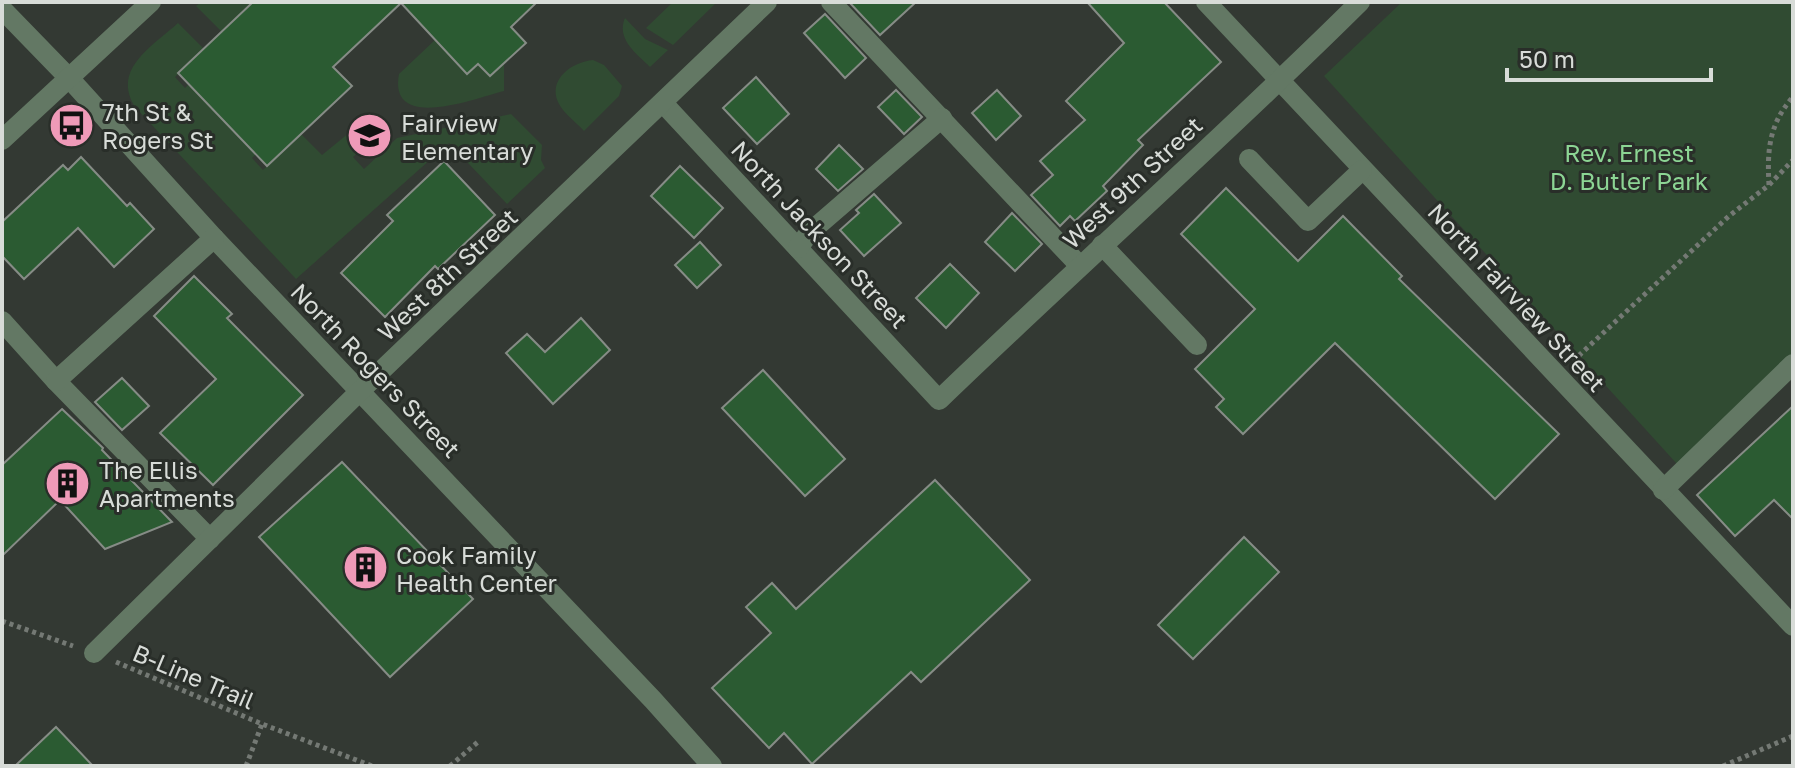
<svg xmlns="http://www.w3.org/2000/svg" width="1795" height="768" font-family="'Golos Text',sans-serif">
<style>
.green{fill:#304b32}
.building{fill:#2b5b32;stroke:#868c86;stroke-width:2}
.lines{fill:none;stroke-linecap:round;stroke-linejoin:round}
.path{stroke:#747974;stroke-width:5;stroke-dasharray:4 4;stroke-linecap:butt}
.minor{stroke:#637864;stroke-width:20}
.labels{text-anchor:middle;dominant-baseline:central;stroke-width:6;stroke-linejoin:round;paint-order:stroke}
.poi-label{font-size:24px;fill:#d8dcd8;stroke:#292e29;text-anchor:start}
.park-label{font-size:24px;fill:#8cd594;stroke:#292e29}
.street-label{font-size:24px;fill:#d8dcd8;stroke:#292e29}
</style>
<rect width="100%" height="100%" fill="#333933"/>
<g class="green">
<path d="M201 2H253L222 32 196 6Z"/>
<path d="M673 2H717L673 45 646 28Z"/>
<path d="M1402 2H1793V354L1677 464 1324 76Z"/>
<path d="M625 18 645 39 668 50 650 67C636 53 616 39 625 18Z"/>
<path d="M178 23 204 49 175 77 185 88 189 84 256 154 252 158 263 170 301 134 322 155 355 128 362 127 379 133 353 157 364 169 397 138 511 114 542 145 541 160 545 168 507 204 449 143 296 279 135 107C111 69 153 46 178 23Z"/>
<path d="M435 40 467 74 478 64 491 76 504 63V91C476 98 388 133 399 74Z"/>
<path d="M593 60 604 65 622 86 619 96 584 131C576 122 563 113 558 102 548 79 572 62 593 60Z"/>
</g>
<g class="building">
<path d="M253 2H537L511 27 526 43 490 76 478 64 467 74 401 3 333 67 352 86 267 166 178 73Z"/>
<path d="M849 2H916L880 35Z"/>
<path d="M1087 2H1164L1221 62 1138 140 1143 145 1103 186 1107 191 1075 221 1070 216 1060 226 1031 195 1053 175 1040 161 1085 120 1066 101 1124 43Z"/>
<path d="M825 14 866 58 845 78 804 33Z"/>
<path d="M756 77 789 114 757 144 723 108Z"/>
<path d="M896 90 922 117 904 134 878 107Z"/>
<path d="M997 90 1021 116 996 140 972 113Z"/>
<path d="M839 145 863 169 838 191 816 169Z"/>
<path d="M81 157 127 206 130 203 154 229 114 267 78 228 24 279 2 256V222L63 165 68 170Z"/>
<path d="M444 161 495 215 438 269 435 266 385 317 341 273 393 221 387 215Z"/>
<path d="M680 166 723 208 694 238 651 196Z"/>
<path d="M1226 188 1298 261 1343 216 1402 276 1399 279 1559 434 1495 499 1335 343 1243 434 1216 407 1224 399 1195 369 1255 309 1181 234Z"/>
<path d="M874 194 901 223 864 256 840 230 859 213 856 210Z"/>
<path d="M1012 213 1042 244 1015 271 985 242Z"/>
<path d="M700 242 721 265 697 288 675 265Z"/>
<path d="M950 264 979 293 946 328 916 298Z"/>
<path d="M194 276 232 314 227 318 303 395 213 485 160 433 216 379 154 316Z"/>
<path d="M581 318 610 350 553 404 506 353 527 334 545 352Z"/>
<path d="M763 370 845 459 805 496 722 408Z"/>
<path d="M122 378 149 406 122 430 95 402Z"/>
<path d="M1793 406V519L1774 500 1735 536 1697 495Z"/>
<path d="M62 409 103 448 102 450 172 522 105 549 60 500 2 556V465Z"/>
<path d="M342 462 473 599 390 677 259 537Z"/>
<path d="M935 480 1030 580 921 682 911 672 812 764 784 733 769 748 712 688 771 633 746 607 772 583 796 609Z"/>
<path d="M1244 537 1279 572 1193 659 1158 625Z"/>
<path d="M56 727 93 766H15Z"/>
</g>
<g class="lines">
<g class="path">
<path d="M1769 185C1767 150 1769 124 1793 97"/>
<path d="M1573 361 1729 216 1769 185 1793 160"/>
<path d="M2 621 73 646"/>
<path d="M116 662 262 724 372 766"/>
<path d="M246 766 262 724"/>
<path d="M450 766 479 741"/>
<path d="M1723 766 1793 736"/>
</g>
<g class="minor">
<path d="M831 2 1079 265"/>
<path d="M1206 2 1793 626"/>
<path d="M2 9 69 78 214 238 653 700 712 766"/>
<path d="M663 103 939 400C1078 266 1223 138 1360 2"/>
<path d="M2 140 151 2"/>
<path d="M1249 159 1308 221 1362 170"/>
<path d="M1102 245 1197 345"/>
<path d="M798 248 809 233 942 118"/>
<path d="M2 321 56 381 210 539"/>
<path d="M56 381 214 238"/>
<path d="M1663 490 1793 364"/>
<path d="M94 653 360 391 767 2"/>
</g>
</g>
<defs>
<symbol id="bus-disc" viewBox="-11 -11 22 22"><circle r="9.5" fill="#ef9ab8" stroke="#292e29"/><path d="M-5-6H5V4H4V6H2V4H-2V6H-4V4H-5ZM-3.5-4V0h7V-4ZM-3.5 1.2v1.5H-2V1.2ZM2 1.2v1.5H3.5V1.2Z" fill="#111"/></symbol>
<symbol id="school-disc" viewBox="-11 -11 22 22"><circle r="9.5" fill="#ef9ab8" stroke="#292e29"/><path d="M0-5L7-2L0 1L-7-2ZM-4 1L0 2.5L4 1V4Q0 6-4 4Z" fill="#111"/></symbol>
<symbol id="building-disc" viewBox="-11 -11 22 22"><circle r="9.5" fill="#ef9ab8" stroke="#292e29"/><path d="M-4-6H4V6H1V3H-1V6H-4ZM-2.5-4.3h1.7v1.8h-1.7ZM.8-4.3h1.7v1.8H.8ZM-2.5-1h1.7V.8h-1.7ZM.8-1h1.7V.8H.8Z" fill="#111"/></symbol>
</defs>
<g fill-rule="evenodd">
<use href="#bus-disc" x="46" y="100" width="51" height="51"/>
<use href="#school-disc" x="344" y="110" width="51" height="51"/>
<use href="#building-disc" x="42" y="458" width="51" height="51"/>
<use href="#building-disc" x="340" y="542" width="51" height="51"/>
</g>
<g class="labels">
<g class="poi-label">
<text x="102" y="111">7th St &amp;<tspan x="102" dy="28">Rogers St</tspan></text>
<text x="401" y="122">Fairview<tspan x="401" dy="28">Elementary</tspan></text>
<text x="99" y="469">The Ellis<tspan x="99" dy="28">Apartments</tspan></text>
<text x="396" y="554">Cook Family<tspan x="396" dy="28">Health Center</tspan></text>
</g>
<g class="park-label">
<text x="1629" y="152">Rev. Ernest<tspan x="1629" dy="28">D. Butler Park</tspan></text>
</g>
<g class="street-label">
<text transform="translate(1132 182) rotate(-43)">West 9th Street</text>
<text transform="translate(820 234) rotate(47)">North Jackson Street</text>
<text transform="translate(447 274) rotate(-43)">West 8th Street</text>
<text transform="translate(1517 297) rotate(47)">North Fairview Street</text>
<text transform="translate(376 370) rotate(46)">North Rogers Street</text>
<text transform="translate(194 676) rotate(23)">B-Line Trail</text>
</g>
</g>
<rect width="1795" height="768" fill="none" stroke="#d8dcd8" stroke-width="8"/>
<path d="M1507 68v12h204v-12" fill="none" stroke="#d8dcd8" stroke-width="4"/>
<text x="1519" y="68" font-size="24" fill="#d8dcd8" stroke="#292e29" stroke-width="6" paint-order="stroke">50 m</text>
</svg>
